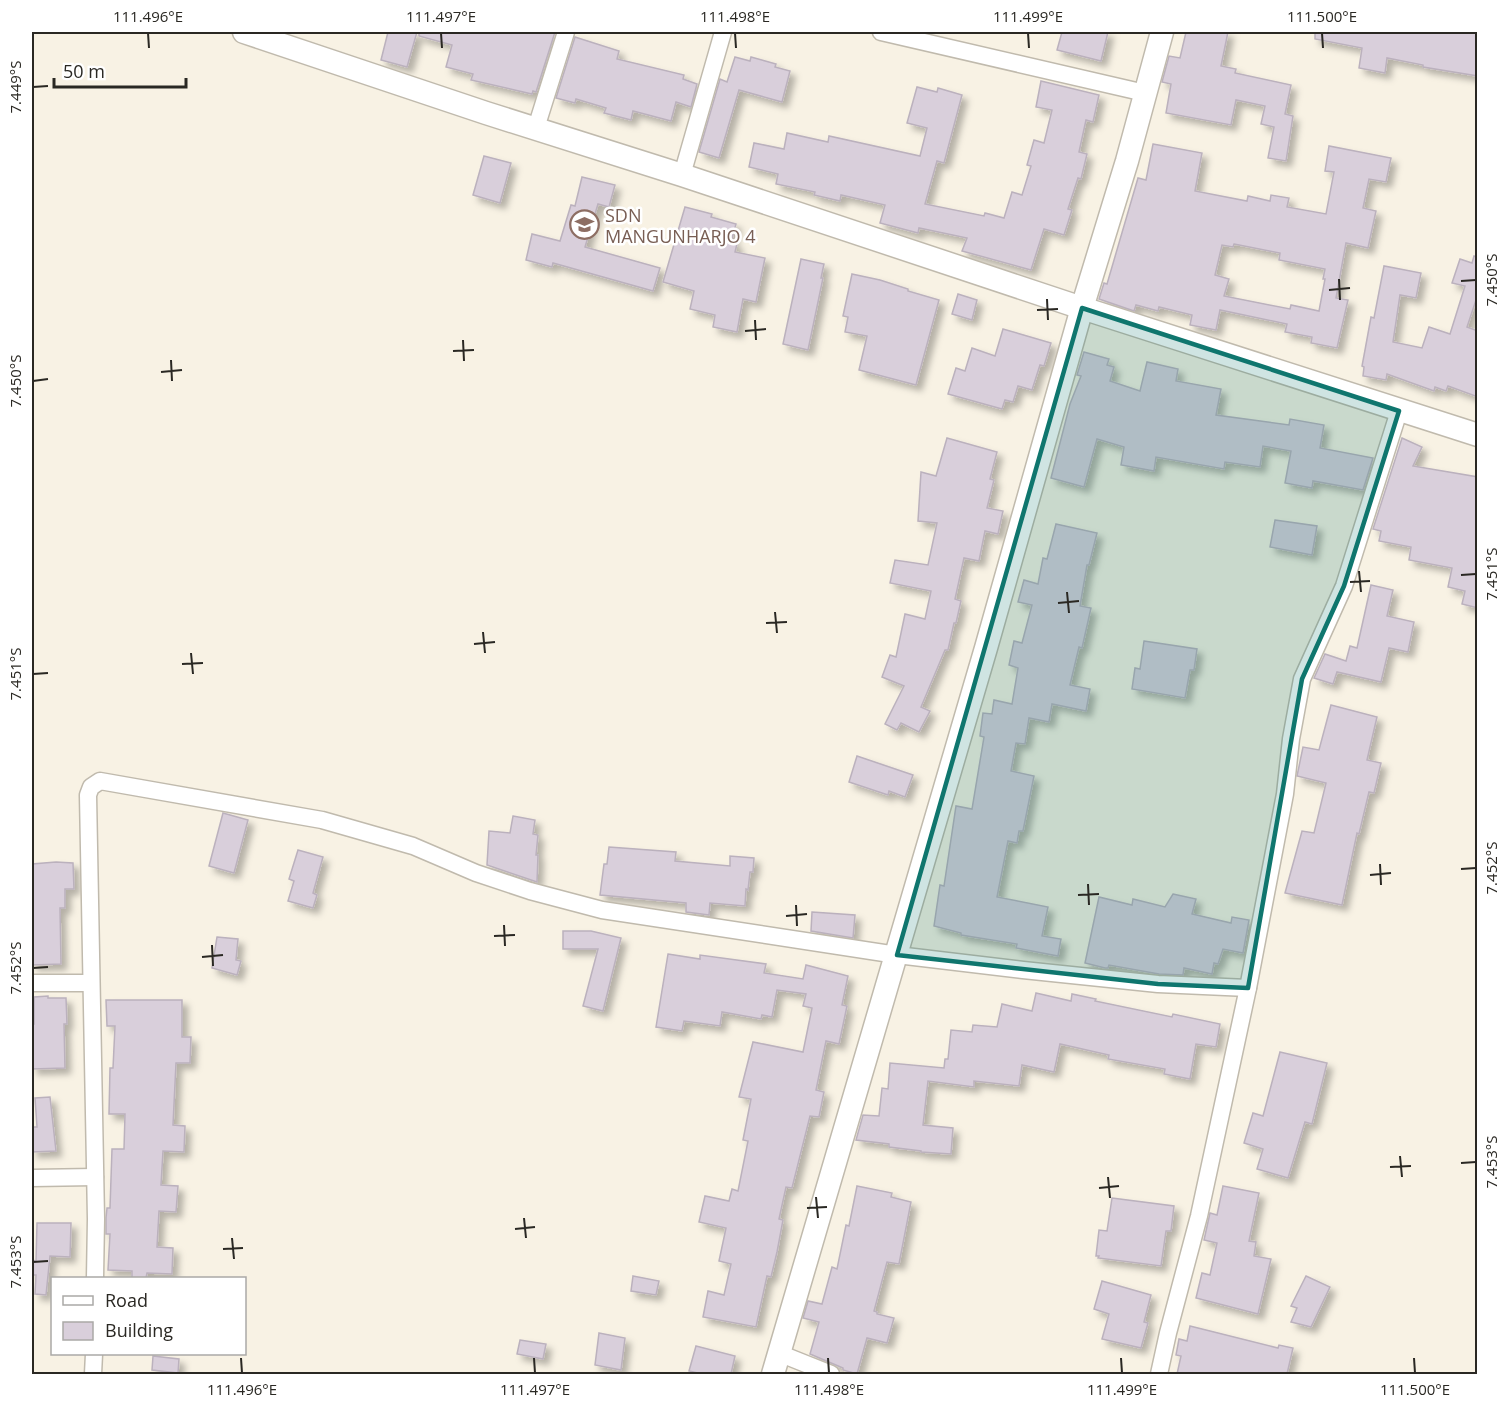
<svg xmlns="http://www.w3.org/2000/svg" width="1509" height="1406" font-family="'Open Sans',sans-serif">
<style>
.building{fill:#d9cfdb;stroke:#bbb1bd;stroke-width:1.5;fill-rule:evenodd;filter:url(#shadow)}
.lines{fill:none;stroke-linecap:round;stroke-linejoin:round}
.street-casing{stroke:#c0baad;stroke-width:19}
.secondary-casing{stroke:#c0baad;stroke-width:25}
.street{stroke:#fff;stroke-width:16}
.secondary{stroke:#fff;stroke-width:22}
.marked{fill:#0f766e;fill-opacity:0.2;stroke:#0f766e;stroke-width:4.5;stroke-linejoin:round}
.ticks{fill:none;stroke:#2a2823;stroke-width:2}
.labels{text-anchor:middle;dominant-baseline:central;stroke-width:5;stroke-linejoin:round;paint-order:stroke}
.education-label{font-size:18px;fill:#785e54;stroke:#fff;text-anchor:start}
.neatline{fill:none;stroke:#2a2823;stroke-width:2}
.ticks-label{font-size:15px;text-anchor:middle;fill:#2a2823}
</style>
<defs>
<filter id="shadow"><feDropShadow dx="5.5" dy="5.5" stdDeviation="3" flood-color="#0004"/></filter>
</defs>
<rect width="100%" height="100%" fill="#f8f2e4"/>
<g class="building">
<path d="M388 32H417L407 67 381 60Z"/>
<path d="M419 32H555L536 92 533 91 532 94 471 80 473 74 446 67 452 45 419 36Z"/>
<path d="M1062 32H1108L1101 61 1057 50Z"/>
<path d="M1186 32H1228L1221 66 1236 69 1235 73 1291 85 1285 114 1293 116 1286 161 1268 158 1274 127 1261 124 1265 106 1236 100 1231 125 1166 113 1171 84 1162 82 1169 56 1180 58Z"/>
<path d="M1315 32H1478V76L1423 67V65L1387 58 1385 73 1359 68 1362 48 1315 39Z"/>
<path d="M575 37 619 51 617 59 684 75 683 79 697 84 691 107 676 102 671 121 633 111 631 120 604 113 606 108 576 99 575 103 556 98Z"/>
<path d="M735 57 750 61 751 57 776 64 775 67 790 71 782 102 739 90 719 158 699 152 720 79 727 82Z"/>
<path d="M1041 81 1099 95 1093 122 1086 120 1079 152 1087 154 1081 179 1078 178 1068 209 1072 210 1064 235 1044 229 1031 270 962 251 967 238 919 228 918 233 880 223 885 205 841 195 840 201 814 195 815 192 776 184 778 174 749 167 754 143 784 149 787 133 828 142 829 136 920 156 927 128 907 123 917 87 937 92 938 88 962 95 944 163 937 161 925 204 984 216 985 213 1004 218 1012 192 1022 195 1031 166 1027 165 1034 140 1044 143 1052 110 1036 107Z"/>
<path d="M1153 144 1202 153 1195 191 1247 201 1248 196 1270 201 1271 195 1289 198 1287 207 1326 214 1334 172 1325 171 1329 146 1391 158 1386 182 1369 179 1363 208 1376 211 1368 248 1346 243 1336 298 1348 300 1337 348 1311 343 1312 337 1285 332 1287 324 1220 310 1216 330 1190 325 1192 315 1159 307 1158 311 1136 305 1134 311 1099 299 1104 283 1107 284 1138 178 1146 180ZM1234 244 1280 253 1279 260 1325 269 1323 279H1325L1319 311 1291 305 1290 309 1224 296 1229 279 1215 275 1222 245 1233 247Z"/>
<path d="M484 156 511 163 500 203 473 195Z"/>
<path d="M582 177 615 185 609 207 598 204 585 247 660 268 653 291 553 263 552 267 526 260 532 234 560 241 571 205 575 206Z"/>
<path d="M685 207 712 214 711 217 736 224 731 242 737 244 735 252 765 258 756 302 743 299 737 332 713 327 715 315 690 309 694 291 663 282Z"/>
<path d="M1474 256 1478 257V294L1467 327 1478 331V397L1448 386 1446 391 1435 387 1434 391 1387 374 1386 380 1363 376 1364 367 1362 366 1365 350 1371 317 1374 318 1384 266 1421 273 1416 298 1400 295 1393 342 1422 348 1429 327 1450 334 1465 286 1452 283 1460 259 1472 263Z"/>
<path d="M801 259 824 264 821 278H823L808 350 783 344Z"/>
<path d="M852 274 880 280 908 289V291L939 300 916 385 859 370 867 336 845 332 848 317 843 316Z"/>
<path d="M958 294 977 300 972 320 952 314Z"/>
<path d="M1003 329 1051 343 1044 366 1040 365 1032 390 1018 386 1013 402 1005 400 1002 409 948 394 956 368 965 371 972 348 995 356Z"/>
<path d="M1084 352 1109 359 1107 365 1114 367 1110 381 1140 391 1147 362 1178 369 1176 381 1221 389 1216 415 1289 425 1290 419 1324 425 1320 448 1373 458 1363 490 1313 481 1312 488 1285 483 1291 451 1263 446 1260 467 1225 462 1224 469 1156 457 1154 471 1121 465 1124 447 1097 439 1084 487 1051 478 1070 404 1081 376 1077 375Z"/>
<path d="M947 438 997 452 990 479 994 480 987 508 1003 511 998 534 985 531 979 561 964 558 955 599 961 601 956 623H954L948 650H945L921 707 930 711 919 732 901 723 897 730 885 724 904 686 882 677 890 655 896 657 905 614 925 619 931 591 890 583 895 560 928 565 937 523 918 521 921 472 936 476Z"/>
<path d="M1402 438 1422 447 1413 466 1478 477V608L1462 604 1465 591 1448 587 1452 568 1409 560 1411 547 1379 541 1381 531 1373 529Z"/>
<path d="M1275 520 1317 526 1312 555 1270 547Z"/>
<path d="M1056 524 1097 533 1089 565H1087L1080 606 1091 608 1082 648 1079 647 1070 685 1090 689 1086 711 1052 704 1049 722 1029 718 1025 744 1016 743 1011 771 1034 776 1023 831H1019L1017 843 1008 841 997 897 1048 907 1042 936 1061 939 1058 956 1016 948 1017 944 961 935V933L934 926 940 885 944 886 956 806 972 809 984 737 980 736 983 713 992 714 994 700 1012 704 1018 668 1009 665 1014 641 1022 643 1032 605 1018 602 1024 580 1038 584 1043 558 1047 559Z"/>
<path d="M1371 585 1393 590 1387 616 1414 622 1408 652 1389 648 1381 682 1337 672 1333 684 1314 678 1325 654 1346 661 1350 646 1357 648Z"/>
<path d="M1144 641 1197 649 1194 670H1190L1185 698 1132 689 1135 668 1140 669Z"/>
<path d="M1331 705 1377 717 1367 760 1381 763 1374 793 1369 792 1359 834 1357 833 1342 905 1285 893 1302 831 1314 833 1326 783 1297 776 1303 747 1319 750Z"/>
<path d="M857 756 913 775 905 797 889 791 888 795 849 782Z"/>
<path d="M223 813 248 820 234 873 209 866Z"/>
<path d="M513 816 535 820 533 834 538 835 536 855H538L537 882 487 865 489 831 510 833Z"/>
<path d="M609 847 676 852 675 861 730 866V856L754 858 753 872H750L748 890 746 889 745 906 710 903 709 915 686 912V903L600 895 604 864H607Z"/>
<path d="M298 850 323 857 313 893 317 895 313 908 288 901 294 881 289 879Z"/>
<path d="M56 862 73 863 74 889H65V908H60L61 964 32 965V864Z"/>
<path d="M1173 894 1196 899 1192 914 1231 923 1232 917 1249 920 1243 953 1223 949 1218 964 1214 963 1212 974 1184 968 1183 975 1159 974 1109 965 1108 968H1105L1085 963 1099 897 1132 905 1133 899 1165 907Z"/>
<path d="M812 912 855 915 853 938 811 931Z"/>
<path d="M563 931H591L621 938 603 1011 583 1006 598 949H563Z"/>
<path d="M217 937 238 939 236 960 241 961 237 975 212 968Z"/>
<path d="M668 954 700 959V955L766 964 764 973 803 979 806 965 848 976 842 1005 847 1006 839 1044 826 1041 816 1090 824 1092 819 1117 810 1116 792 1188 786 1187 779 1219 783 1220 777 1252 771 1277 767 1276 756 1327 703 1317 708 1291 724 1295 731 1264 719 1261 726 1228 699 1222 705 1196 729 1201 732 1189 738 1191 748 1141 743 1140 751 1099 739 1097 753 1042 803 1052 812 1008 803 1006 806 994 777 990 772 1017 762 1015 761 1019 722 1012 720 1026 684 1021 682 1031 656 1027Z"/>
<path d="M1036 993 1071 1001 1072 994 1096 999 1095 1001 1172 1017 1173 1014 1220 1024 1216 1047 1196 1044 1190 1079 1164 1074 1165 1069 1108 1059 1109 1055 1060 1044 1054 1072 1022 1065 1019 1086 974 1081V1087L928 1081 923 1125 953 1128 951 1154 921 1152V1151L889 1147V1144L856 1140 863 1115 879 1116 882 1088 888 1089 890 1063 944 1068 945 1059H948L951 1030 972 1032 973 1025 997 1027 1002 1004 1032 1011Z"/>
<path d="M48 996V998H66L67 1024H64L65 1068 32 1069V1024H34V997Z"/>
<path d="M106 1000H182V1037H191L190 1063H176L173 1125 185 1126 184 1152 163 1151 161 1185 178 1186 176 1212 159 1211 157 1247 173 1248 172 1274 147 1273 146 1278H132V1271L108 1270 110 1234H106V1218L107 1208H110L112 1149H124L125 1114H109L110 1068H113L115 1026H107Z"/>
<path d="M1280 1052 1327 1063 1312 1124 1305 1122 1288 1178 1257 1169 1263 1149 1244 1143 1253 1113 1263 1116Z"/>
<path d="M50 1097 56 1151 32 1152V1127H37L35 1098Z"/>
<path d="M857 1186 892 1193 891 1197 911 1202 899 1264 887 1262 874 1311 877 1312V1314L894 1318 887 1343 867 1338 857 1374 843 1370V1368L810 1354 819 1322 803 1318 808 1301 822 1304 832 1267 837 1269 846 1225 849 1226Z"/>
<path d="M1223 1186 1259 1193 1249 1241 1256 1242 1254 1256 1271 1259 1258 1314 1196 1298 1202 1273 1210 1275 1217 1243 1204 1240 1210 1213 1217 1215Z"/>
<path d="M1112 1198 1174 1206 1171 1231H1166L1161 1266 1098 1258 1099 1256H1096L1099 1230 1107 1231Z"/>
<path d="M37 1223H71L70 1257 50 1256 46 1295 35 1294 36 1275H32V1260L36 1261Z"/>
<path d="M633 1276 659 1281 656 1295 631 1291Z"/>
<path d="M1306 1276 1330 1287 1311 1327 1291 1322 1297 1308 1291 1306Z"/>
<path d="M1102 1281 1151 1295 1144 1322 1148 1323 1141 1348 1102 1339 1109 1314 1094 1309Z"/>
<path d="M1190 1326 1278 1348 1279 1345 1293 1348 1287 1374H1177L1181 1356 1176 1355 1179 1339 1187 1341Z"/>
<path d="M599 1333 625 1338 621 1370 595 1365Z"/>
<path d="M520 1340 546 1344 543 1359 517 1354Z"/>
<path d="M696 1346 735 1356 731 1374H702L689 1371Z"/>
<path d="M153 1356 179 1359 178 1373 152 1370Z"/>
</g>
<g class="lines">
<defs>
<g id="street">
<path d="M881 32 1145 93"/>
<path d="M536 128 566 32"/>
<path d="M682 175 723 32"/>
<path d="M32 983H91"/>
<path d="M32 1178 95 1177"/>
<path d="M95 1278 96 1219 88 795 91 787 100 781 322 820 413 846 476 873 530 891 602 910 897 955 1023 970 1158 984 1248 988"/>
<path d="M781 1354 831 1374"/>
<path d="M93 1374 94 1354"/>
<path d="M1159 1374 1168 1333 1199 1216 1248 988 1285 794 1291 739 1302 679 1344 586 1399 411"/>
</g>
<g id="secondary">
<path d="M244 32 486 113 682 175 1082 308 1478 435"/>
<path d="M773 1374 986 648 1082 308 1127 161 1162 32"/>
</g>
</defs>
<use href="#street" class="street-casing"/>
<use href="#secondary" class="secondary-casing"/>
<use href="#street" class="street"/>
<use href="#secondary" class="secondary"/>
</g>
<path class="marked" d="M1082 308 1399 411 1344 586 1302 679 1248 988 1158 984 897 955Z"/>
<path class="ticks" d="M148 33 149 48M441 33 442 48M735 33 736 48M1028 33 1029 48M1322 33 1323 48M33 87 48 86M1339 279 1340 300M1461 281 1476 280M1329 290 1350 288M1047 299 1048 320M1037 310 1058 309M755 320 756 340M745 331 766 329M463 340 464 361M453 351 474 350M171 360 172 381M161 372 182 370M33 381 48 379M1359 571 1361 592M1461 575 1476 574M1350 582 1370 581M1067 592 1069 613M1058 603 1079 601M775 612 777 633M766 623 787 622M483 632 485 653M474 644 495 642M191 653 193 674M182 664 203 663M33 674 48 673M1380 864 1381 885M1461 869 1476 868M1370 875 1391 873M1088 884 1089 905M1078 895 1099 894M796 905 797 926M786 916 807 914M504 925 505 946M494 936 515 935M212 945 213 966M202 957 223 955M33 968 48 967M1400 1156 1402 1177M1461 1163 1476 1162M1390 1167 1411 1166M1108 1177 1110 1198M1099 1188 1119 1186M816 1197 818 1218M807 1208 827 1207M524 1218 526 1238M515 1229 535 1227M232 1238 234 1259M223 1249 243 1248M33 1262 48 1261M241 1358 242 1373M534 1358 535 1373M828 1358 829 1373M1121 1358 1122 1373M1414 1358 1415 1373"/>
<defs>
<symbol id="school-ring" viewBox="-11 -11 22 22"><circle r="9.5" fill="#fff" stroke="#8d6e63" stroke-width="1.5"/><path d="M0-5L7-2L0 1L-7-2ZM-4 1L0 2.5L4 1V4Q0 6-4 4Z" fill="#8d6e63"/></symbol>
</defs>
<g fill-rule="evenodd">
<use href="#school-ring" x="568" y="208" width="33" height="33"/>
</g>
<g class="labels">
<g class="education-label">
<text x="605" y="215">SDN<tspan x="605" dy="21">MANGUNHARJO 4</tspan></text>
</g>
</g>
<rect width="1509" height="1406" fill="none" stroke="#ffffff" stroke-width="66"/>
<rect x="51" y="1277" width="195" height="78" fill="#ffffff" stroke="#aaa9a7" stroke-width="1.5"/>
<rect x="63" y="1296" width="30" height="9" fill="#ffffff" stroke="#aaa9a7" stroke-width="1.5"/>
<text x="105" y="1307" font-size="18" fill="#2a2823">Road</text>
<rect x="63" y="1322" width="30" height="18" fill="#d9cfdb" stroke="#aaa9a7" stroke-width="1.5"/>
<text x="105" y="1337" font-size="18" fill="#2a2823">Building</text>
<path d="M54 78v9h132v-9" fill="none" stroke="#2a2823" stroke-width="3"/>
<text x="63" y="78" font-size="18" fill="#2a2823" stroke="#ffffff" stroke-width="4.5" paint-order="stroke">50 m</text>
<rect x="33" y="33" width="1443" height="1340" class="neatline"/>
<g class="ticks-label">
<text x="148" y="22">111.496°E</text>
<text x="441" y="22">111.497°E</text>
<text x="735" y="22">111.498°E</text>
<text x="1028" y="22">111.499°E</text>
<text x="1322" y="22">111.500°E</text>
<text transform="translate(16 87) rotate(-90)" y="5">7.449°S</text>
<text transform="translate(1492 280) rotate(-90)" y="5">7.450°S</text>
<text transform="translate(16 381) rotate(-90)" y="5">7.450°S</text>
<text transform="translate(1492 574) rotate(-90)" y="5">7.451°S</text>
<text transform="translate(16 674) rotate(-90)" y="5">7.451°S</text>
<text transform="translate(1492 868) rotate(-90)" y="5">7.452°S</text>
<text transform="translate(16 968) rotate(-90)" y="5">7.452°S</text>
<text transform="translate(1492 1162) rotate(-90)" y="5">7.453°S</text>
<text transform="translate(16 1262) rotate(-90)" y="5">7.453°S</text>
<text x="242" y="1395">111.496°E</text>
<text x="535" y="1395">111.497°E</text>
<text x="829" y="1395">111.498°E</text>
<text x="1122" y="1395">111.499°E</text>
<text x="1415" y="1395">111.500°E</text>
</g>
</svg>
